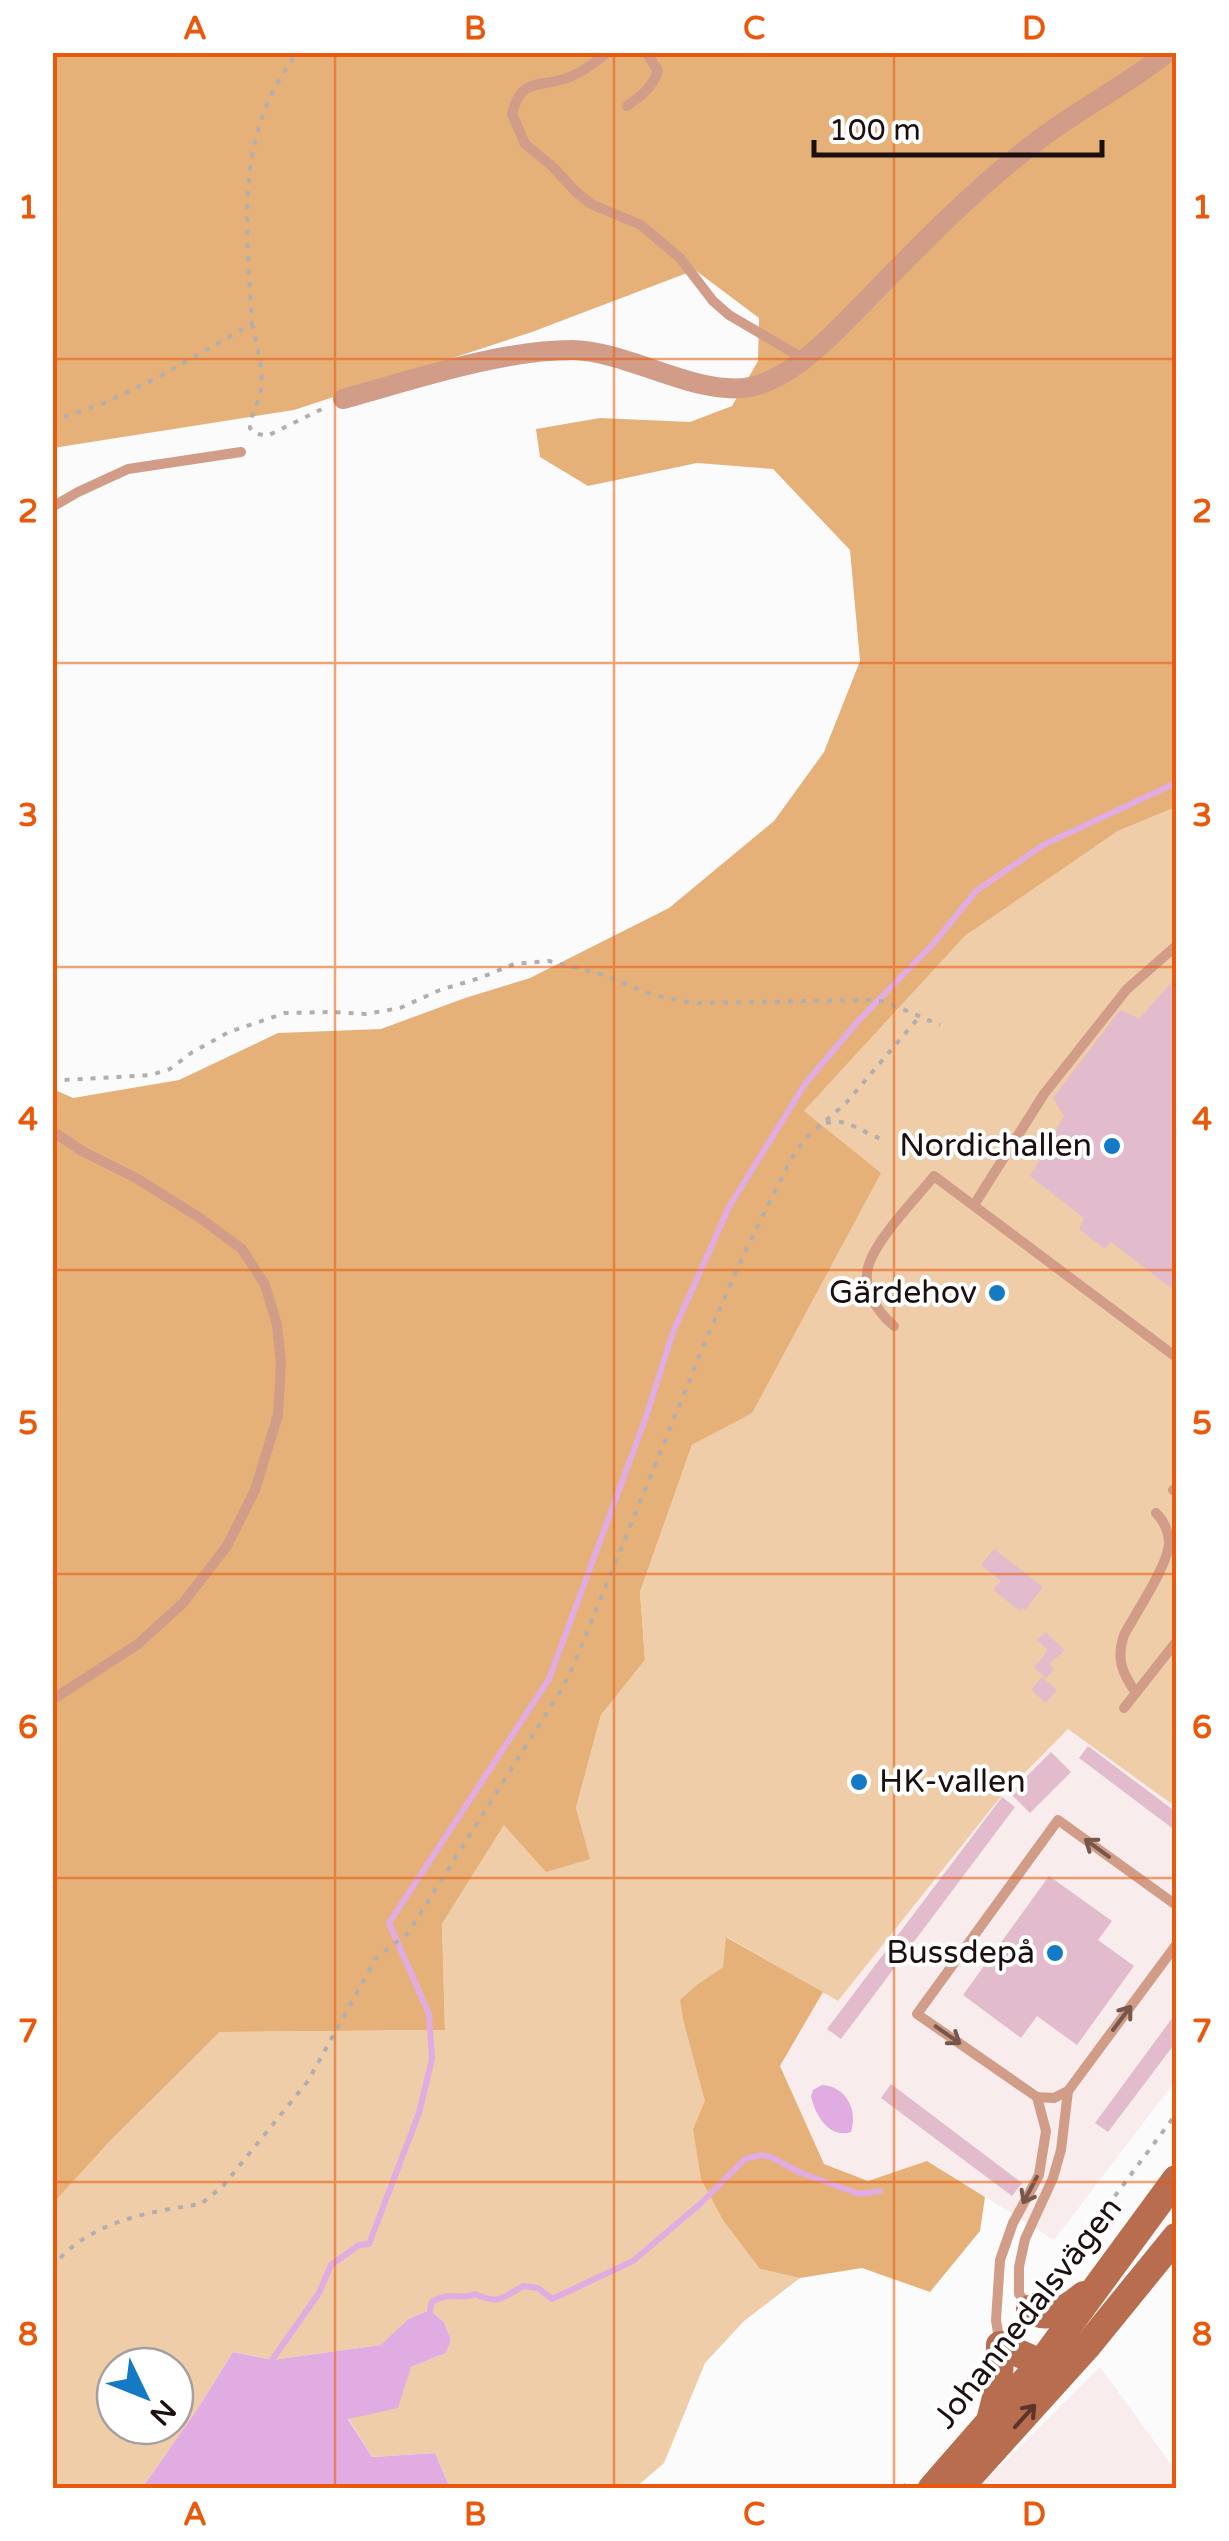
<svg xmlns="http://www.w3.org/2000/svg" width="1229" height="2541" font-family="'Varela Round',sans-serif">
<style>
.built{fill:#f8ecec}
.green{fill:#efcda9;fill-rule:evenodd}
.forest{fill:#e5b179}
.water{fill:#e0ace2}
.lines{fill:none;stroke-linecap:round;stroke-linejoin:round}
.stream{stroke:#e0ace2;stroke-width:6}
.building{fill:#e2bccc}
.path{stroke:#b3aeae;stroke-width:4;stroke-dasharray:5 8;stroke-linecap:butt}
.service{stroke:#d19c88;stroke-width:10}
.minor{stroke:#d19c88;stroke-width:20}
.secondary{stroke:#b86d4f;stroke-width:28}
.oneway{stroke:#77564c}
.oneway2{stroke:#5b3529}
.grid{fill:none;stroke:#e8590c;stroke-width:2.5;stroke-opacity:0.55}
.poi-dot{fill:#157ac5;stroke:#fff;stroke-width:4}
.labels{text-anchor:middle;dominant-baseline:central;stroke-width:8;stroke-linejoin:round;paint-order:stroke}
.poi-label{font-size:32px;fill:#1d0f0f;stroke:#fff;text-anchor:end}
.street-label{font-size:32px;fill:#1d0f0f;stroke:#fff}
.neatline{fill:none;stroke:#e8590c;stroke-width:4}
.grid-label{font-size:32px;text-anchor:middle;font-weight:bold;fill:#e8590c}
</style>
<rect width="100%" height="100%" fill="#fbfbfb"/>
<g class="built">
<path d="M1068 1728 1176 1807V2080L1054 2240 928 2161 868 2181 824 2164 780 2066 823 1992 838 2001 999 1799Z"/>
<path d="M1100 2367 1176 2471V2488H978Z"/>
</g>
<path class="green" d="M1176 807V1807L1068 1729 999 1799 838 2001 727 1937 723 1967 698 1984 699 2073 706 2102 693 2129 760 2269 800 2278 744 2321 705 2363 664 2463 635 2488H450L435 2453 372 2457 348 2418 411 2367 446 2353 451 2340 444 2322 430 2310 408 2319 382 2345 272 2360 233 2352 198 2408 142 2488H53L52 2203 111 2140 220 2032 445 2030 442 1924 504 1825 589 1859 576 1808 601 1715 645 1660 640 1592 692 1445 752 1412 803 1112 965 936 1118 831ZM115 2366H175V2426H115Z"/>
<g class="forest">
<path d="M53 53H1176V807L1118 831 965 936 804 1111 881 1173 752 1413 692 1445 640 1592 645 1660 601 1715 576 1808 590 1859 546 1872 504 1825 442 1924 445 2030 220 2032 111 2140 53 2203V1089L73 1098 179 1080 278 1033 381 1029 465 998 530 978 669 908 774 821 824 752 860 661 850 550 773 469 697 463 588 486 540 457 536 429 600 418 690 422 732 406 758 361 759 318 695 270 532 332 294 410 53 448Z"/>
<path d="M726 1937 823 1992 780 2066 824 2164 868 2181 927 2161 985 2197 980 2231 930 2292 862 2268 800 2278 760 2269 723 2220 701 2179 693 2129 705 2101 684 2023 680 2000 698 1984 723 1967Z"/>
</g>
<g class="water">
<path d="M822 2085C846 2086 858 2110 851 2132 829 2139 815 2115 811 2096L813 2090Z"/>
<path d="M430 2310 444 2322 451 2340 446 2353 411 2367 398 2408 348 2419 372 2457 435 2453 450 2488H142L198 2408 233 2352 272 2360 381 2345 408 2319Z"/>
</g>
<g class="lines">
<g class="stream">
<path d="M430 2310 432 2302C450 2290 462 2301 475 2294 499 2305 502 2298 523 2286L538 2288 552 2299 633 2261 700 2204 745 2159 761 2155 771 2157 801 2173 859 2194 880 2191"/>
<path d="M272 2360 319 2293 331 2265 359 2245 369 2244 419 2113 432 2059 429 2014 389 1923 549 1679 646 1417 673 1332 729 1207 805 1084 859 1020 934 943 976 891 1043 845 1176 783"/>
</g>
</g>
<g class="building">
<path d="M1176 977V1292L1111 1242 1105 1249 1079 1229 1084 1218 1030 1176 1064 1116 1053 1098 1120 1010 1140 1018Z"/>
<path d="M994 1549 1043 1587 1025 1610 1022 1608 1020 1611 993 1590 1001 1581 981 1565Z"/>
<path d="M1045 1632 1065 1650 1049 1664 1054 1669 1046 1678 1034 1668 1048 1650 1037 1640Z"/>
<path d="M1042 1677 1057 1690 1046 1703 1031 1690Z"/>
<path d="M1088 1746 1176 1812V1831L1079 1758Z"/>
<path d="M1051 1752 1071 1772 1030 1813 1010 1793Z"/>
<path d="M1002 1797 1015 1807 841 2039 827 2029Z"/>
<path d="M1049 1876 1112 1921 1098 1940 1134 1966 1077 2045 1037 2016 1021 2038 963 1995Z"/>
<path d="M1176 2013V2042L1108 2132 1095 2123Z"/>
<path d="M891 2084 1022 2183 1012 2196 881 2098Z"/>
</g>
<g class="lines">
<g class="path">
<path d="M124 55V52"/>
<path d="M252 324C256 344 264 368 261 389 259 403 250 414 250 428L254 433 267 436 328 406"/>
<path d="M52 421 102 404 155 379 252 324C248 244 236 159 276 86 282 74 290 63 297 52"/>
<path d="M52 1077 63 1080 151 1075 170 1069 191 1053 229 1032 285 1013 330 1012 366 1014 400 1008 440 990 480 978 514 964 549 961 604 975 653 995 693 1003 872 1000 886 1002 940 1025"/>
<path d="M826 1123C846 1117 862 1132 881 1139"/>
<path d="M52 2268C86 2222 148 2212 201 2204L223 2186 308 2081 376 1958 408 1933 560 1692 572 1669 708 1335 744 1254 791 1159 807 1137 846 1103 920 1016"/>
<path d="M1045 2290 1176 2114"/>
<path d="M903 2488 910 2480"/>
</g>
<g class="service">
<path d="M608 52C596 62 582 73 567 78 538 88 521 77 512 114L525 144 553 167 576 192 591 204 641 225 680 258 713 301 729 315 804 359"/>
<path d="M627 106C641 96 652 88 658 71L646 52"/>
<path d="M52 507 78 492 128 469 241 452"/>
<path d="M52 1131 82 1151 136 1178 200 1218 242 1249 265 1285 277 1325 281 1363 278 1415 255 1490 227 1546 183 1603 138 1644 52 1700"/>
<path d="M974 1205 1044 1094 1127 989 1176 946"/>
<path d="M894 1326C877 1312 861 1287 869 1264 878 1237 915 1200 934 1176L1176 1357"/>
<path d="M1173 1490 1176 1492"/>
<path d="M1136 1693C1122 1673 1116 1659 1124 1635 1135 1614 1170 1563 1169 1541 1168 1530 1164 1521 1156 1513"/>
<path d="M1124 1708 1176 1642"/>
<path d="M1176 1905 1058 1820 917 2014 1037 2097 1054 2098 1068 2091 1176 1945"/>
<path d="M1030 2308 1019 2294V2267L1025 2239 1053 2178 1061 2150 1068 2091"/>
<path d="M1000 2345 996 2320 1000 2260 1013 2223 1039 2175 1046 2131 1037 2097"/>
</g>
<path class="minor" d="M343 399C412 380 501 350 572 350 629 351 696 397 750 387 785 380 818 349 843 324 905 261 966 195 1036 142 1078 109 1126 86 1168 52"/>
<g class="secondary">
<path d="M1030 2309C1048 2323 1069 2307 1084 2295"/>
<path d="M991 2417 999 2386 1000 2345 1041 2363 1055 2360"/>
<path d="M932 2488 1041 2363 1176 2179"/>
<path d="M959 2488 1089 2344 1176 2237"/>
</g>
</g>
<defs><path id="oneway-shaft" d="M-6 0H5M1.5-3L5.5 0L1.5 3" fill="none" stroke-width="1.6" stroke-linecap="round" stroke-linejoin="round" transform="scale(2.5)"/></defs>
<g class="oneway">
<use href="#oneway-shaft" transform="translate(1097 1848) rotate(-144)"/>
<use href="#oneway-shaft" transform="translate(1122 2018) rotate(-53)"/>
<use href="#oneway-shaft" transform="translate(948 2035) rotate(35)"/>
<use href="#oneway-shaft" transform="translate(1030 2190) rotate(118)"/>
</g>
<use class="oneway2" href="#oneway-shaft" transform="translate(1025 2416) rotate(-48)"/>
<path class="grid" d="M335 52V2488M614 52V2488M894 52V2488M52 359H1176M52 663H1176M52 967H1176M52 1270H1176M52 1574H1176M52 1878H1176M52 2182H1176"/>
<g class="poi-dot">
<circle cx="1112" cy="1146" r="10"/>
<circle cx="997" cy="1293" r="10"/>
<circle cx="859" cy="1782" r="10"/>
<circle cx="1055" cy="1953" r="10"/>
</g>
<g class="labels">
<g class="poi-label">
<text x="1092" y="1146">Nordichallen</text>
<text x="977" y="1293">Gärdehov</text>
<text x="879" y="1782" text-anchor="start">HK-vallen</text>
<text x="1035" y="1953">Bussdepå</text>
</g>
<g class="street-label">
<text transform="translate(1028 2313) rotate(-52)">Johannedalsvägen</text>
</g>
</g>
<rect width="1229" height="2541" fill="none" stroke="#ffffff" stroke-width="110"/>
<g transform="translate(145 2396) rotate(133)"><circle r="48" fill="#ffffff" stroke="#a59f9f" stroke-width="2.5"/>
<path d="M0-8L18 38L0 25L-18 38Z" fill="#157ac5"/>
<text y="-15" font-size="28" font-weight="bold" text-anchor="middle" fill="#1d0f0f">N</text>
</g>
<path d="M814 140v15h288v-15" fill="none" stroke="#1d0f0f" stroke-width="5"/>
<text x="829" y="140" font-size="30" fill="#1d0f0f" stroke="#ffffff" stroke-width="8" paint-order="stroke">100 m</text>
<rect x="55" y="55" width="1119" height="2431" class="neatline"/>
<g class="grid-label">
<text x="195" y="39">A</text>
<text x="475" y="39">B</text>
<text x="754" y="39">C</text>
<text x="1034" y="39">D</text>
<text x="28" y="218">1</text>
<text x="1202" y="218">1</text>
<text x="28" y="522">2</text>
<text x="1202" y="522">2</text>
<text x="28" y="826">3</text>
<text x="1202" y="826">3</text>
<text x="28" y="1130">4</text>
<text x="1202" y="1130">4</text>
<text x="28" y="1434">5</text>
<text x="1202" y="1434">5</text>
<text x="28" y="1738">6</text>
<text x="1202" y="1738">6</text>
<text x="28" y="2042">7</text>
<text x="1202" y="2042">7</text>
<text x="28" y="2345">8</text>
<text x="1202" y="2345">8</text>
<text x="195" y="2525">A</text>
<text x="475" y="2525">B</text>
<text x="754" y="2525">C</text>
<text x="1034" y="2525">D</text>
</g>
</svg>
